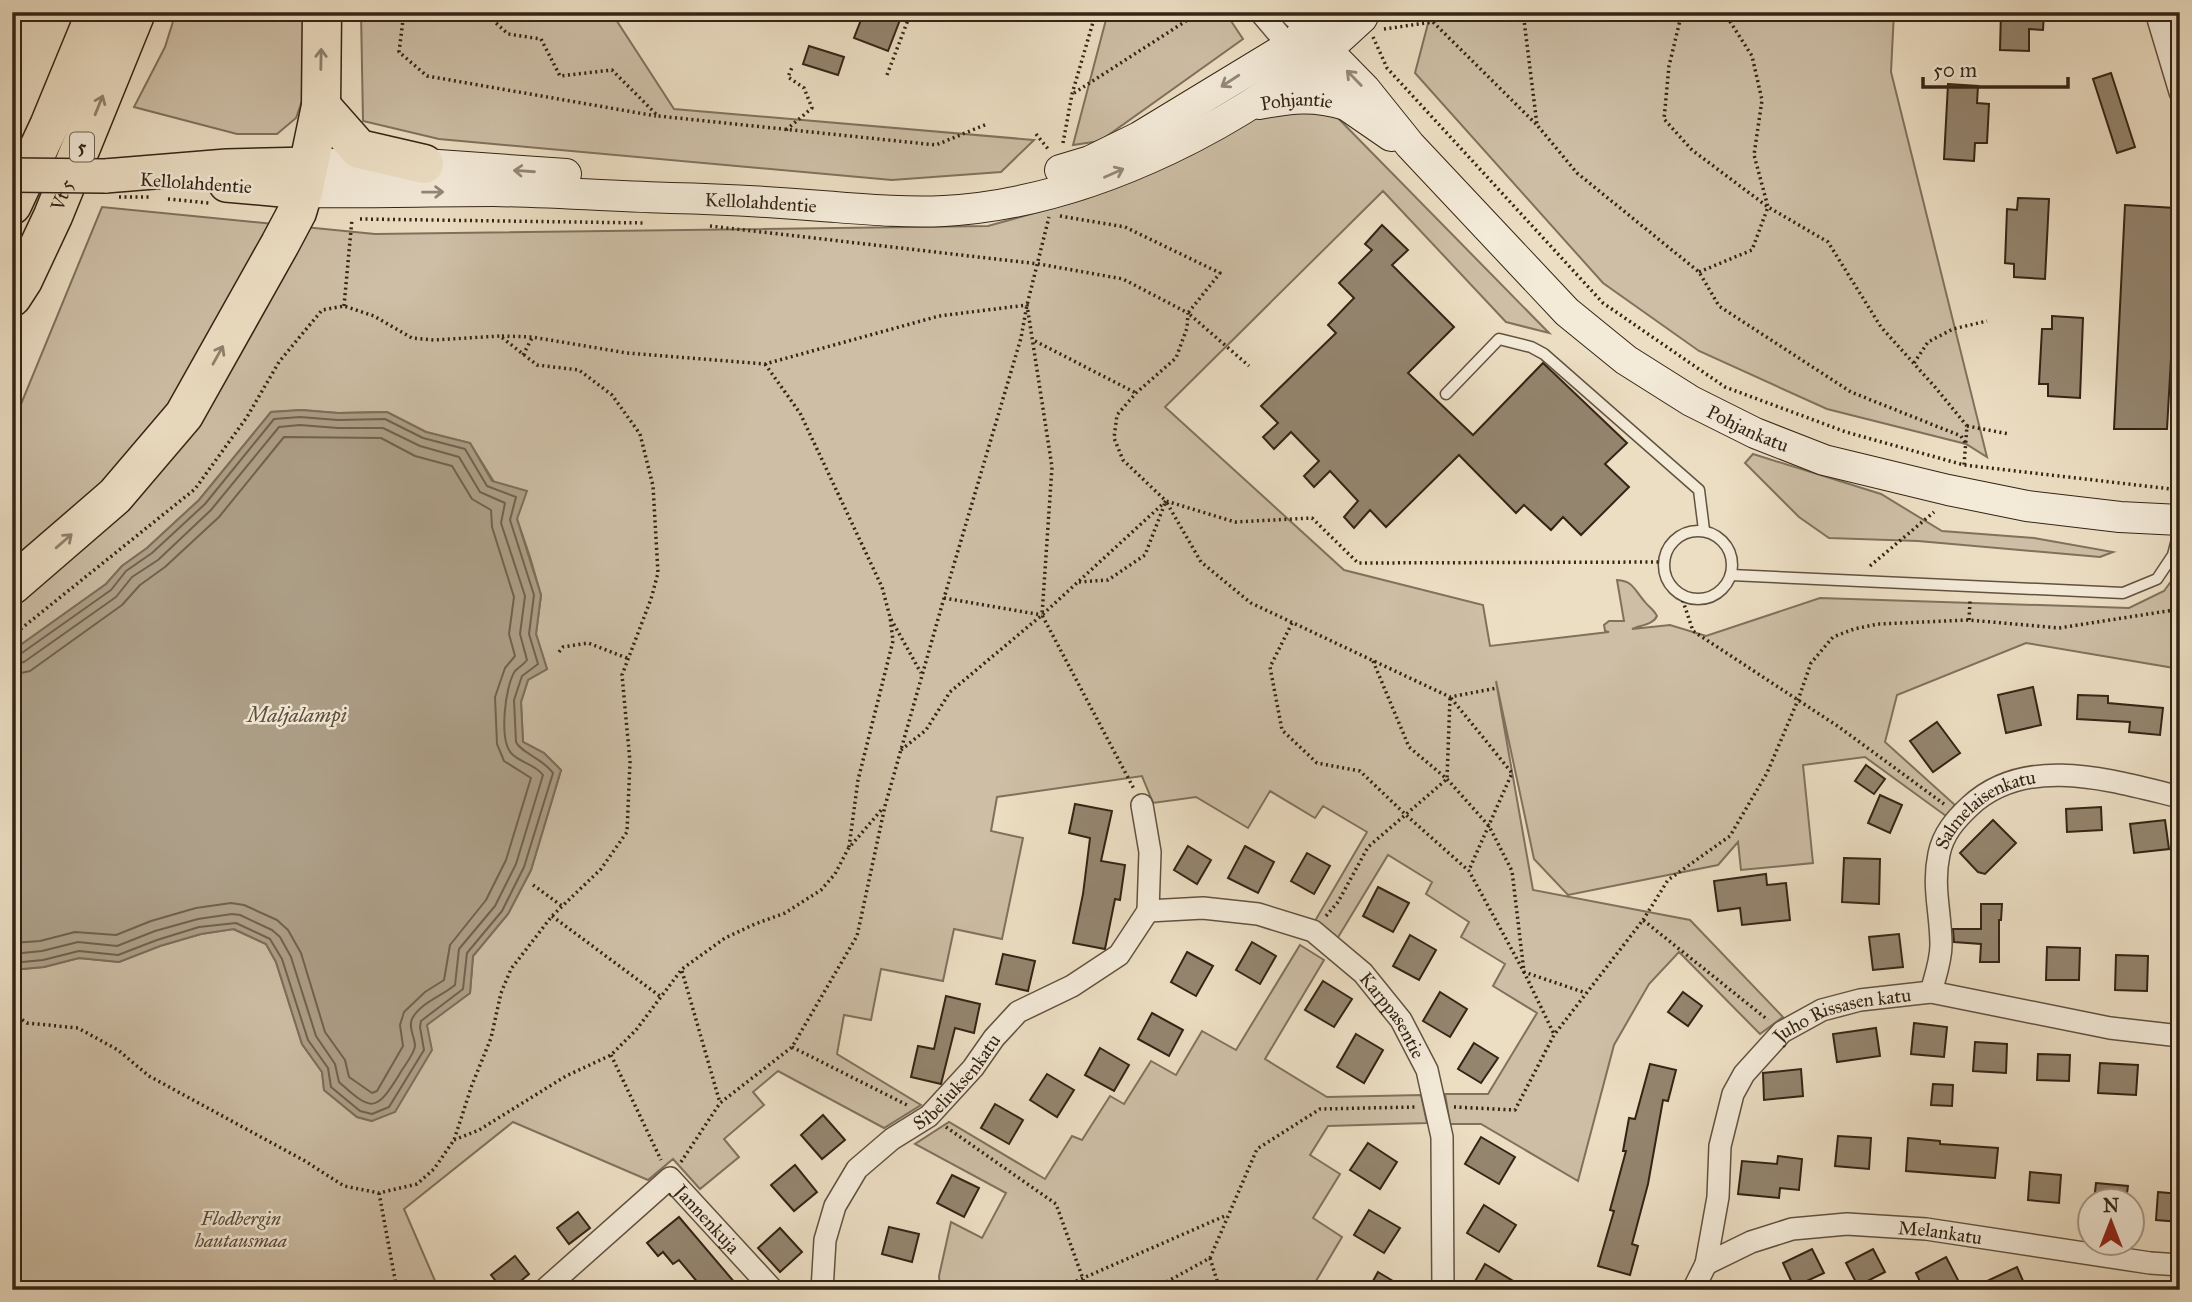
<svg xmlns="http://www.w3.org/2000/svg" width="2192" height="1302" font-family="'IM FELL Great Primer',serif">
<style>
.green{fill:#cdbea5;stroke:#80715d;stroke-width:2}
.water{fill:#ad9f88;stroke:#7d6e5a;stroke-width:2}
.lines{fill:none;stroke-linecap:round;stroke-linejoin:round}
.shore{stroke:#70624e;stroke-width:2}
.building{fill:#94856f;stroke:#342415;stroke-width:2}
.lane-casing{stroke:#625240;stroke-width:13}
.street-casing{stroke:#625240;stroke-width:24}
.secondary-casing{stroke:#342415;stroke-width:32}
.primary-casing{stroke:#342415;stroke-width:36}
.highway-casing{stroke:#342415;stroke-width:41}
.path{stroke:#342415;stroke-width:3.5;stroke-dasharray:2 3.5;stroke-linecap:butt}
.lane{stroke:#f3ead8;stroke-width:10}
.street{stroke:#f3ead8;stroke-width:21}
.secondary{stroke:#f3ead8;stroke-width:30}
.primary{stroke:#ecdec3;stroke-width:33}
.highway{stroke:#ecdec3;stroke-width:38}
.primary-bridge-casing{stroke:#342415;stroke-width:36;stroke-linecap:butt}
.path-bridge{stroke:#342415;stroke-width:3.5;stroke-dasharray:2 3.5;stroke-linecap:butt}
.primary-bridge{stroke:#ecdec3;stroke-width:33}
.oneway{stroke:#90816c}
.oneway2{stroke:#948776}
.labels{text-anchor:middle;dominant-baseline:central;stroke-width:5;stroke-linejoin:round;paint-order:stroke}
.shield{fill:#f3ead8;stroke:#6d5f50;stroke-width:2}
.shield-label{font-size:18px;font-weight:bold;fill:#342415}
.street-label{font-size:19px;fill:#342415;stroke:#f3ead8}
.park-label{font-size:19px;font-style:italic;fill:#5a4a39;stroke:#f3ead8}
.water-label{font-size:21px;font-style:italic;fill:#5e4f3d;stroke:#f3ead8}
</style>
<rect width="100%" height="100%" fill="#ecdec3"/>
<filter id="stains"><feTurbulence type="fractalNoise" baseFrequency=".00286" numOctaves="4"/><feColorMatrix values="0 0 0 0 .2 0 0 0 0 .09 0 0 0 0 .02 0 0 0 .5 -.17"/></filter>
<radialGradient id="worn" r=".72"><stop offset=".6" stop-color="#630" stop-opacity="0"/><stop offset="1" stop-color="#630" stop-opacity=".3"/></radialGradient>
<g class="green">
<path d="M176 12H304L302 101 296 118 277 134H237L134 107 165 47Z"/>
<path d="M361 12H611L674 109 1034 140 1001 172 892 180 439 139 363 121Z"/>
<path d="M1108 12H1225L1243 39 1100 141 1073 145Z"/>
<path d="M1431 12H1894L1891 72 1987 457 1966 444 1827 409 1699 351 1603 283 1415 73Z"/>
<path d="M1281 103 1330 110 1549 333 1506 322 1383 191 1165 407 1344 570 1483 605 1490 646 1609 632 1605 631 1604 625 1609 621H1624L1617 580C1634 581 1634 590 1645 602 1649 607 1654 610 1657 616 1653 625 1640 625 1632 629L1670 625 1706 636 1820 598 2129 608 2164 591 2180 569V669L2026 643 1897 695 1885 742 1955 805 1946 816 1865 757 1803 765 1813 863 1741 870 1738 842 1718 865 1568 895 1534 859 1496 681 1533 890 1690 920 1783 1017 1760 1034 1679 952 1649 984 1614 1045 1578 1181 1481 1124H1450L1445 1094H1488L1537 1013 1493 986 1505 964 1461 937 1469 922 1426 894 1432 882 1388 855 1337 939 1312 926 1367 832 1323 806 1315 818 1270 791 1248 828 1196 797 1153 803 1142 776 997 797 991 831 1023 838 1002 939 954 929 943 981 881 969 871 1020 844 1015 837 1054 921 1105 884 1128 778 1071 753 1092 764 1105 724 1139 739 1157 700 1189 673 1159 648 1180 513 1122 404 1209 439 1290H12V970L44 967 79 958 119 962 160 946 201 934 233 929 266 944 276 962 302 1044 322 1072 324 1090 357 1117 372 1121 426 1025 470 993 473 956 508 914 531 870 561 770 544 753 523 742 521 702 528 680 547 669 536 634 541 595 530 557 517 519 470 443 426 432 387 412 338 413 301 410 271 412 199 500 147 548 122 566 106 584 12 651V426L102 207 375 234 988 226 1085 199 1191 155Z"/>
<path d="M1753 454 1881 494 1942 531 2034 538 2113 552 2100 557 1918 541 1829 538 1799 517 1745 463Z"/>
<path d="M1300 945 1324 960 1265 1059 1327 1097 1421 1095 1427 1123 1328 1126 1310 1155 1340 1174 1313 1218 1342 1237 1316 1281 1329 1290H940L939 1276 951 1222 982 1238 1006 1193 915 1144 949 1122 1045 1179 1072 1136 1082 1140 1110 1096 1124 1104 1151 1061 1176 1075 1202 1031 1236 1050Z"/>
</g>
<path class="water" d="M301 410 338 413 387 412 426 432 470 443 492 481 527 491 517 519 541 595 536 634 547 669 528 680 521 702 523 742 544 753 561 770 531 870 508 914 473 956 470 993 427 1025 432 1050 395 1112 372 1121 357 1117 324 1090 322 1072 302 1044 276 962 266 944 234 929 201 934 160 946 119 962 79 958 44 967 12 970V651L106 584 122 566 147 548 199 500 271 412Z"/>
<g class="lines">
<g class="shore">
<path d="M12 656 19 655 111 590 126 571 152 553 205 504 274 419 300 417 338 420 385 419 423 438 465 449 487 486 516 497 510 520 534 595 529 634 538 664 522 676 514 700 516 742C521 753 542 758 553 773L524 867 502 911 467 953 463 989 421 1021 420 1027 424 1050 389 1107 372 1114 360 1111 331 1087 328 1068 308 1040 282 959 270 939 236 923 199 927 157 940 118 955 79 951 43 960 12 963"/>
<path d="M12 665 24 662 116 597 132 577 158 560 211 510 279 427 300 425 338 428H383L420 446 459 457 480 492 505 503 501 523 525 596 520 634 527 660C524 664 519 667 515 671 505 686 499 739 511 753 520 763 535 764 543 775L516 864 495 906 459 949 455 985C442 996 420 1003 412 1019 408 1028 415 1037 415 1046 414 1055 403 1067 399 1075 376 1112 372 1112 339 1082L335 1064 316 1036 291 957 280 937 272 930 240 915 232 914 198 919 155 931 117 946 78 942 42 951 12 954"/>
<path d="M12 675 30 671 122 605 140 585 165 567 219 517 284 437 381 438 415 456 452 466 472 499 491 510 492 527 514 597 509 634 515 656 505 668 495 697 497 744 504 761 531 778 506 860 486 900 450 945 444 980 425 992 404 1012 400 1025 403 1046 377 1091 372 1093 349 1077 345 1060 325 1032 301 953 288 930 277 920 244 905 231 903 196 908 151 921 116 935 75 932 40 941 12 943"/>
</g>
</g>
<g class="building">
<path d="M864 12H903L888 51 854 38Z"/>
<path d="M2001 12H2044L2043 30 2029 29V51L2000 50Z"/>
<path d="M809 46 844 57 838 75 803 64Z"/>
<path d="M2111 73 2135 147 2117 153 2093 79Z"/>
<path d="M1948 84 1978 86 1977 103 1989 104 1987 143H1975L1974 161 1944 159Z"/>
<path d="M2018 198 2049 199 2045 279 2014 277V264L2005 263 2007 209 2017 210Z"/>
<path d="M2125 205 2175 208 2171 305H2174L2167 429H2114Z"/>
<path d="M1382 225 1408 250 1392 265 1454 327 1408 373 1473 435 1543 363 1627 443 1605 464 1629 487 1581 535 1563 517 1551 530 1524 505 1516 513 1459 455 1386 527 1370 510 1354 528 1344 517 1358 501 1330 471 1314 487 1304 476 1319 461 1291 432 1274 449 1263 437 1278 423 1261 406 1336 333 1328 325 1354 298 1339 283 1372 250 1365 244Z"/>
<path d="M2052 316 2083 318 2080 398 2048 396V384H2039L2042 329H2052Z"/>
<path d="M2033 687 2041 725 2006 733 1998 695Z"/>
<path d="M2078 695 2108 696V703L2163 708 2160 735 2129 732 2130 722 2077 719Z"/>
<path d="M1937 722 1960 753 1933 772 1910 741Z"/>
<path d="M1866 765 1885 779 1874 794 1855 781Z"/>
<path d="M1880 795 1902 805 1890 833 1868 823Z"/>
<path d="M1075 804 1112 811 1101 861 1125 865 1120 900 1115 899 1105 949 1073 943 1083 894 1090 838 1069 833Z"/>
<path d="M2101 807 2102 830 2067 832 2066 809Z"/>
<path d="M1993 820 2016 843 1985 874 1978 872 1960 853Z"/>
<path d="M2165 820 2169 849 2134 853 2130 824Z"/>
<path d="M1188 846 1211 860 1197 884 1174 870Z"/>
<path d="M1245 846 1274 862 1258 893 1228 878Z"/>
<path d="M1307 853 1330 866 1314 894 1291 881Z"/>
<path d="M1844 858 1880 859 1879 904 1842 902Z"/>
<path d="M1766 874 1767 885 1786 883 1790 920 1742 925 1740 908 1718 911 1714 881Z"/>
<path d="M1378 887 1409 903 1393 932 1363 916Z"/>
<path d="M1981 904H2002L2001 920H1999V962H1980L1981 944 1954 942 1953 929H1981Z"/>
<path d="M1899 934 1903 967 1873 970 1869 937Z"/>
<path d="M1410 935 1436 950 1419 980 1393 966Z"/>
<path d="M1252 942 1276 956 1260 984 1236 970Z"/>
<path d="M2047 947 2080 948 2079 980H2046Z"/>
<path d="M1187 952 1213 966 1196 996 1171 982Z"/>
<path d="M1003 954 1035 961 1028 991 996 984Z"/>
<path d="M2116 955 2148 956 2147 991 2115 990Z"/>
<path d="M1323 981 1352 999 1334 1027 1305 1010Z"/>
<path d="M1440 992 1467 1009 1450 1037 1423 1021Z"/>
<path d="M1683 992 1702 1006 1688 1026 1668 1012Z"/>
<path d="M946 996 980 1004 974 1033 955 1028 941 1084 911 1077 918 1046 934 1049Z"/>
<path d="M1152 1013 1183 1030 1169 1056 1138 1039Z"/>
<path d="M1914 1023 1947 1027 1944 1057 1911 1054Z"/>
<path d="M1876 1028 1880 1056 1837 1062 1833 1034Z"/>
<path d="M1356 1034 1383 1050 1364 1083 1337 1067Z"/>
<path d="M1975 1042 2007 1044 2006 1073 1973 1071Z"/>
<path d="M1474 1043 1498 1058 1481 1083 1458 1069Z"/>
<path d="M1100 1048 1129 1065 1114 1091 1085 1075Z"/>
<path d="M2038 1054 2070 1055 2069 1081 2037 1080Z"/>
<path d="M2100 1063 2138 1065 2136 1095 2098 1093Z"/>
<path d="M1650 1064 1676 1070 1668 1101 1663 1100 1648 1184 1632 1244 1638 1246 1630 1275 1598 1266 1614 1211 1610 1210 1626 1151H1623L1629 1118 1635 1119Z"/>
<path d="M1801 1069 1803 1096 1764 1100 1763 1073Z"/>
<path d="M1047 1074 1074 1090 1057 1117 1030 1100Z"/>
<path d="M1933 1084 1953 1085 1952 1106 1931 1105Z"/>
<path d="M995 1104 1023 1120 1009 1144 981 1128Z"/>
<path d="M823 1115 845 1140 822 1159 801 1135Z"/>
<path d="M1838 1136 1871 1138 1869 1169 1835 1166Z"/>
<path d="M1481 1137 1515 1157 1499 1184 1465 1164Z"/>
<path d="M1908 1138 1940 1141V1144L1998 1148 1995 1178 1906 1171Z"/>
<path d="M1368 1143 1397 1162 1380 1189 1350 1170Z"/>
<path d="M1778 1156 1802 1159 1799 1190 1780 1188 1779 1198 1738 1194 1742 1161 1777 1164Z"/>
<path d="M795 1165 817 1192 794 1211 771 1185Z"/>
<path d="M2030 1172 2061 1175 2059 1203 2028 1200Z"/>
<path d="M952 1175 979 1188 964 1217 937 1203Z"/>
<path d="M2096 1183 2128 1186 2126 1200H2094Z"/>
<path d="M2158 1192 2180 1194V1222L2156 1220Z"/>
<path d="M1484 1205 1516 1225 1499 1252 1467 1233Z"/>
<path d="M1369 1210 1400 1228 1384 1253 1354 1235Z"/>
<path d="M578 1212 590 1228 569 1244 557 1228Z"/>
<path d="M679 1217 741 1290H704L679 1260 673 1264 663 1252 658 1256 647 1243Z"/>
<path d="M889 1227 919 1234 912 1262 882 1254Z"/>
<path d="M780 1228 802 1252 780 1272 758 1248Z"/>
<path d="M1812 1249 1824 1273 1794 1287 1783 1263Z"/>
<path d="M1873 1249 1885 1272 1858 1286 1846 1263Z"/>
<path d="M515 1256 529 1274 510 1290H503L491 1275Z"/>
<path d="M1946 1257 1959 1282 1944 1290H1924L1916 1273Z"/>
<path d="M1485 1264 1528 1290H1470Z"/>
<path d="M2017 1267 2027 1290H1968Z"/>
<path d="M1378 1272 1408 1290H1368Z"/>
</g>
<g class="lines">
<defs>
<g id="lane">
<path d="M1446 394 1499 339 1531 347 1544 354 1699 490 1704 530"/>
<circle cx="1698" cy="565" r="34"/>
<path d="M1731 575 2123 593 2157 579 2173 555 2180 528"/>
</g>
<g id="street">
<path d="M1260 12 1289 46"/>
<path d="M1289 12 1309 32"/>
<path d="M2156 12 2180 92"/>
<path d="M1142 805 1150 852 1148 911"/>
<path id="s1" d="M1148 911 1203 908 1258 914 1313 931 1363 973 1401 1020 1427 1070 1442 1137 1443 1290"/>
<path id="s2" d="M1931 992C1935 977 1941 961 1941 945 1941 913 1932 887 1939 854 1943 834 1955 820 1970 806 2027 753 2113 781 2180 797"/>
<path id="s3" d="M1706 1264 1751 1242 1792 1229 1847 1224 1926 1229 2150 1263 2180 1265"/>
<path id="s4" d="M544 1290 670 1178 773 1290"/>
<path id="s5" d="M822 1290 825 1240 835 1206 857 1169 892 1139 929 1116 973 1068 994 1038 1018 1012 1072 986 1119 955 1148 911"/>
<path id="s6" d="M1693 1290 1706 1264 1718 1197 1720 1146 1733 1094 1744 1074 1782 1032 1822 1010 1860 1000 1931 992 2110 1028 2180 1036"/>
</g>
<g id="secondary">
<path id="s7" d="M1314 37 1365 89 1410 145 1567 312 1626 360 1691 401 1755 433 1824 460 1948 490 2027 506 2120 517 2180 520"/>
<path d="M1295 52 1346 105 1391 136"/>
<path id="s8" d="M1259 104C1292 98 1313 95 1346 105"/>
<path d="M310 164H424L566 174"/>
<path d="M1060 170 1090 161 1139 137 1289 46 1330 12"/>
<path id="s9" d="M303 192C367 193 430 191 493 191 552 192 612 196 671 198 722 199 772 202 822 206 862 209 904 213 944 211 1091 203 1257 119 1362 18L1365 12"/>
</g>
<g id="primary">
<path d="M105 176 227 166 310 164"/>
<path d="M226 185 303 192"/>
</g>
<g id="highway">
<path d="M321 106 359 149 424 164"/>
<path d="M12 205 49 126 96 12"/>
<path id="s10" d="M12 297 23 280 53 216 136 12"/>
<path d="M12 585 115 496 184 415 280 244 297 212 303 192 321 106 322 12"/>
</g>
</defs>
<use href="#lane" class="lane-casing"/>
<use href="#street" class="street-casing"/>
<use href="#secondary" class="secondary-casing"/>
<use href="#primary" class="primary-casing"/>
<use href="#highway" class="highway-casing"/>
<g class="path">
<path d="M404 12 399 52 427 76 656 116"/>
<path d="M484 12 508 34 541 39 560 76 612 70 658 116 936 145 987 124"/>
<path d="M1523 12 1537 125 1577 173 1699 272 1719 306 1851 392 1961 436 1966 444"/>
<path d="M1682 12 1669 66 1664 119 1692 150 1768 207 1828 242 1881 327 1935 387 1967 426 1964 465"/>
<path d="M753 18 755 12"/>
<path d="M1433 22 1536 124"/>
<path d="M1384 29 1433 22 1457 12"/>
<path d="M1373 37 1387 68 1603 303 1725 387 1846 432 1964 465 2180 490"/>
<path d="M887 75 911 12"/>
<path d="M1074 93 1200 12"/>
<path d="M786 130 812 108 804 88 788 77 793 65"/>
<path d="M1036 134 1049 150"/>
<path d="M1063 143 1072 94 1096 12"/>
<path d="M168 199 209 203"/>
<path d="M1060 216 1125 227 1220 273 1188 313 1249 366"/>
<path d="M360 219 646 223"/>
<path d="M710 226 1039 264 1123 279 1188 313 1187 328 1176 358 1136 393 1117 415 1114 438 1123 460 1166 501 1235 522 1312 518 1358 563 1663 562"/>
<path d="M1699 272 1752 250 1768 207 1754 155 1762 100 1752 56 1724 12"/>
<path d="M344 306 352 219"/>
<path d="M502 336 532 337 627 353 765 364 939 316 1027 305 1052 467 1042 615 1134 789"/>
<path d="M1035 341 1136 393"/>
<path d="M523 355 532 338"/>
<path d="M1914 363 1928 342 1953 329 1987 321"/>
<path d="M765 364 800 413 882 587 890 617 893 641 858 780 849 847"/>
<path d="M1967 426 2009 434"/>
<path d="M1167 503 1201 562 1251 603 1450 697 1497 688"/>
<path d="M1870 566 1934 512"/>
<path d="M1079 582 1108 580 1145 555 1165 503"/>
<path d="M1681 595 1693 631 1839 727 1944 804"/>
<path d="M944 598 1042 615"/>
<path d="M891 619 921 673"/>
<path d="M1969 620 1970 601"/>
<path d="M1292 623 1270 667 1282 730 1317 763 1360 771 1406 815 1469 871 1524 972 1554 1034"/>
<path d="M12 636 195 489 247 417 279 362 322 310 344 306 374 316 412 338 434 340 500 336 537 365 579 370 612 395 640 434 653 486 658 573 651 599 622 675 630 762 627 832 601 869 552 916 511 969 501 993 491 1038 472 1085 454 1140 434 1169 417 1184 379 1193 344 1186 305 1161 149 1076 118 1050 78 1028 27 1023 12 1013"/>
<path d="M559 652 563 647 588 643 627 658"/>
<path d="M1373 661 1409 747 1447 779 1489 826 1512 871 1524 972 1586 993"/>
<path d="M1451 698 1512 773 1469 870"/>
<path d="M901 750 926 730 950 692 1042 615 1166 501"/>
<path d="M533 885 562 906"/>
<path d="M552 916 661 997"/>
<path d="M1326 916 1338 902 1368 847 1447 779 1450 697"/>
<path d="M1643 920 1668 880 1730 836 1767 773 1798 700 1811 663 1833 637 1854 629 1878 624 1969 620 2059 628 2180 609"/>
<path d="M682 971 720 1103"/>
<path d="M792 1047 909 1106"/>
<path d="M611 1055 661 1160"/>
<path d="M1454 1107 1515 1110 1554 1035 1643 920 1768 1020"/>
<path d="M946 1127 1056 1204 1087 1290"/>
<path d="M454 1140 479 1130 566 1076 611 1055 636 1030 682 969 725 938 755 924 785 913 821 890 835 874 848 849 883 808"/>
<path d="M681 1162 720 1103 792 1047 857 936 885 806 944 598 1021 338 1027 305 1049 217"/>
<path d="M379 1193 397 1290"/>
<path d="M1210 1258 1220 1290"/>
<path d="M1056 1290 1227 1215"/>
<path d="M1152 1290 1210 1258 1257 1149 1320 1109 1415 1107"/>
</g>
<use href="#lane" class="lane"/>
<use href="#street" class="street"/>
<use href="#secondary" class="secondary"/>
<use href="#primary" class="primary"/>
<use href="#highway" class="highway"/>
<defs>
<path id="primary-bridge" d="M12 175 105 176"/>
</defs>
<use href="#primary-bridge" class="primary-bridge-casing"/>
<path class="path-bridge" d="M119 197H152"/>
<use href="#primary-bridge" class="primary-bridge"/>
</g>
<defs><path id="oneway-shaft" d="M-6 0H5M1.5-3L5.5 0L1.5 3" fill="none" stroke-width="1.6" stroke-linecap="round" stroke-linejoin="round" transform="scale(1.75)"/></defs>
<g class="oneway">
<use href="#oneway-shaft" transform="translate(321 59) rotate(-89)"/>
<use href="#oneway-shaft" transform="translate(99 105) rotate(-68)"/>
<use href="#oneway-shaft" transform="translate(218 355) rotate(-61)"/>
<use href="#oneway-shaft" transform="translate(64 541) rotate(-41)"/>
</g>
<g class="oneway2">
<use href="#oneway-shaft" transform="translate(1354 78) rotate(-134)"/>
<use href="#oneway-shaft" transform="translate(1230 81) rotate(147)"/>
<use href="#oneway-shaft" transform="translate(524 171) rotate(-176)"/>
<use href="#oneway-shaft" transform="translate(1114 173) rotate(-24)"/>
<use href="#oneway-shaft" transform="translate(433 192) rotate(-1)"/>
</g>
<g class="labels">
<rect class="shield" x="70" y="132.5" width="24" height="29" rx="5"/>
<g class="shield-label">
<text x="82" y="147">5</text>
</g>
<g class="street-label">
<text stroke="none"><textPath href="#s8" startOffset="38">Pohjantie</textPath></text>
<text transform="translate(196 183) rotate(4)">Kellolahdentie</text>
<text stroke="none"><textPath href="#s10" startOffset="114">Vt 5</textPath></text>
<text stroke="none"><textPath href="#s9" startOffset="458">Kellolahdentie</textPath></text>
<text stroke="none"><textPath href="#s7" startOffset="590">Pohjankatu</textPath></text>
<text stroke="none"><textPath href="#s2" startOffset="208">Salmelaisenkatu</textPath></text>
<text stroke="none"><textPath href="#s1" startOffset="285">Karppasentie</textPath></text>
<text stroke="none"><textPath href="#s6" startOffset="345">Juho Rissasen katu</textPath></text>
<text stroke="none"><textPath href="#s5" startOffset="262">Sibeliuksenkatu</textPath></text>
<text stroke="none"><textPath href="#s4" startOffset="224">Jannenkuja</textPath></text>
<text stroke="none"><textPath href="#s3" startOffset="242">Melankatu</textPath></text>
</g>
<g class="park-label">
<text x="241" y="1218">Flodbergin<tspan x="241" dy="22">hautausmaa</tspan></text>
</g>
<g class="water-label">
<text x="297" y="715">Maljalampi</text>
</g>
</g>
<rect width="2192" height="1302" fill="none" stroke="#ecdec3" stroke-width="42"/>
<rect x="14" y="14" width="2164" height="1274" fill="none" stroke="#342415" stroke-width="3.5"/>
<rect x="21" y="21" width="2150" height="1260" fill="none" stroke="#342415" stroke-width="2"/>
<g transform="translate(2111 1222)"><circle r="33" fill="#f3ead8" stroke="#a79b8a" stroke-width="2"/>
<path d="M0-5L12 26L0 18L-12 26Z" fill="#8f2418"/>
<text y="-10" font-size="19" font-weight="bold" text-anchor="middle" fill="#342415">N</text>
</g>
<path d="M1923 77v10h145v-10" fill="none" stroke="#342415" stroke-width="3.5"/>
<text x="1933" y="77" font-size="21" fill="#342415" stroke="#f3ead8" stroke-width="5" paint-order="stroke">50 m</text>
<rect width="100%" height="100%" filter="url(#stains)"/>
<rect width="100%" height="100%" fill="url(#worn)"/>
</svg>
